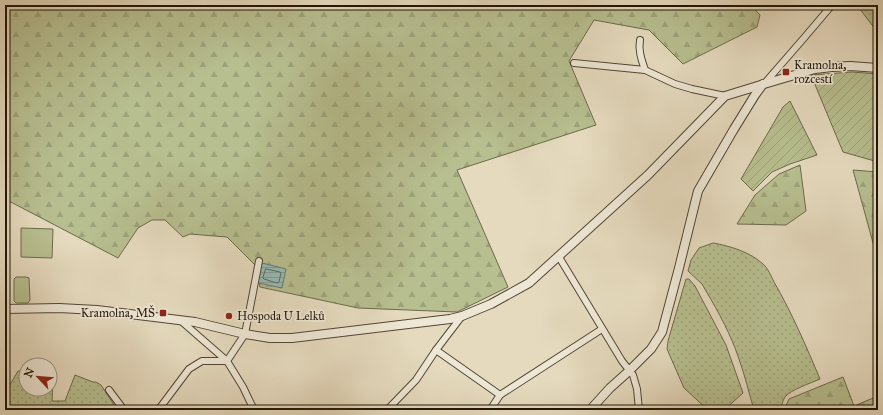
<svg xmlns="http://www.w3.org/2000/svg" width="883" height="415" font-family="'IM FELL Great Primer',serif">
<style>
.grass{fill:url(#grass-dots);stroke:#6c6a4b}
.forest{fill:url(#forest-firs);stroke:#6c6a4b}
.garden{fill:url(#garden-furrows);stroke:#6c6a4b}
.pitch{fill:#b7be8f;stroke:#6c6a4b}
.water{fill:url(#water-rules);stroke:#67786f}
.lines{fill:none;stroke-linecap:round;stroke-linejoin:round}
.shore{stroke:#5b685e;stroke-width:1}
.minor-casing{stroke:#514735;stroke-width:8}
.tertiary-casing{stroke:#514735;stroke-width:10}
.minor{stroke:#eee7d5;stroke-width:6}
.tertiary{stroke:#eee7d5;stroke-width:8}
.poi-dot{fill:#8f2418;stroke:#eee7d5;stroke-width:1.5}
.labels{text-anchor:middle;dominant-baseline:central;stroke-width:3.5;stroke-linejoin:round;paint-order:stroke}
.poi-label{font-size:12px;fill:#201607;stroke:#eee7d5;text-anchor:start}
</style>
<defs>
<pattern id="grass-dots" width="8" height="8" patternUnits="userSpaceOnUse"><rect width="8" height="8" fill="#b7be8f"/><path d="M2 2h.1M6 6h.1" fill="none" stroke="#9da37a" stroke-width="1.8" stroke-linecap="round"/></pattern>
<pattern id="forest-firs" width="22" height="20" patternUnits="userSpaceOnUse"><rect width="22" height="20" fill="#b7be8f"/><path d="M5 1l3.5 6h-7zM16 11l3.5 6h-7z" fill="#9da37a"/></pattern>
<pattern id="garden-furrows" width="10" height="10" patternUnits="userSpaceOnUse"><rect width="10" height="10" fill="#b7be8f"/><path d="M-1 1l2-2M0 10L10 0M9 11l2-2" fill="none" stroke="#9da37a"/></pattern>
<pattern id="water-rules" width="6" height="5" patternUnits="userSpaceOnUse"><rect width="6" height="5" fill="#96bab5"/><path d="M0 2.5h6" fill="none" stroke="#819f9a"/></pattern>
</defs>
<rect width="100%" height="100%" fill="#e5dabe"/>
<filter id="stains"><feTurbulence type="fractalNoise" baseFrequency=".005" numOctaves="4"/><feColorMatrix values="0 0 0 0 .2 0 0 0 0 .09 0 0 0 0 .02 0 0 0 .5 -.17"/></filter>
<radialGradient id="worn" r=".72"><stop offset=".6" stop-color="#630" stop-opacity="0"/><stop offset="1" stop-color="#630" stop-opacity=".3"/></radialGradient>
<g class="grass">
<path d="M857 5H878V33Z"/>
<path d="M713 243C730 246 750 252 763 264 768 268 771 276 774 282 792 313 806 346 820 379 811 383 790 390 785 397 782 401 782 406 781 410H754C749 393 745 376 739 359 731 335 719 313 706 291L702 284 688 271 691 260 699 248Z"/>
<path d="M686 279H689L695 286 726 345 743 393 724 410H708L684 388 667 349 668 341Z"/>
<path d="M18 371H26V389H50V374L53 379 52 401H65L75 375 93 382H96L101 385 116 408 115 410H5V393Z"/>
</g>
<g class="forest">
<path d="M5 5H751L760 15 757 27 683 64 649 30 594 20 569 61 596 125 457 170 508 287 457 312 358 308 260 287 256 266 227 237 190 234 183 237 165 220H152L138 228 118 258 5 199Z"/>
<path d="M800 165 806 211 786 225 737 224 755 195 779 174Z"/>
<path d="M853 170 878 172V261Z"/>
<path d="M843 377 854 406 878 396V410H784L789 399Z"/>
</g>
<g class="garden">
<path d="M852 72 878 74V162L843 152 811 75Z"/>
<path d="M790 101 817 155 790 164 772 172 753 191 741 179 783 107Z"/>
</g>
<g class="pitch">
<path d="M21 228 53 229 52 258 21 257Z"/>
<path d="M16 277H26L29 278 30 300 28 303H16L14 301V279Z"/>
</g>
<path class="water" d="M262 263 286 269 282 288 258 283Z"/>
<g class="lines">
<path class="shore" d="M266 269 280 272 281 273 279 282 277 283 264 279 263 278Z"/>
<defs>
<g id="minor">
<path d="M640 40C638 51 642 61 645 70"/>
<path d="M574 63 645 70 675 84 692 89 725 96"/>
<path d="M764 84 804 38 832 5"/>
<path d="M559 257 622 361 633 375 637 389 639 410"/>
<path d="M180 320 227 361 243 387 254 410"/>
<path d="M436 350 500 395"/>
<path d="M109 390 124 410"/>
<path d="M156 410 159 409 189 369 202 361H227L245 334 259 261"/>
<path d="M387 410 416 380 436 350 462 316"/>
<path d="M490 410 500 395 602 329"/>
</g>
<g id="tertiary">
<path d="M5 309 59 308 97 310 195 322 245 334 270 338H292L450 319 462 316 491 304 529 283 648 175 725 96 764 84 815 69 832 67 850 66 878 68"/>
<path d="M590 410 610 388 629 371 651 349 662 332 679 268 698 191 734 129 755 95 763 84"/>
</g>
</defs>
<use href="#minor" class="minor-casing"/>
<use href="#tertiary" class="tertiary-casing"/>
<use href="#minor" class="minor"/>
<use href="#tertiary" class="tertiary"/>
</g>
<g class="poi-dot">
<rect x="782" y="68" width="8" height="8" rx="2"/>
<rect x="159" y="309" width="8" height="8" rx="2"/>
<circle cx="229" cy="316" r="4"/>
</g>
<g class="labels">
<g class="poi-label">
<text x="794" y="65">Kramolna,<tspan x="794" dy="14">rozcestí</tspan></text>
<text x="155" y="313" text-anchor="end">Kramolna, MŠ</text>
<text x="237" y="316">Hospoda U Lelků</text>
</g>
</g>
<rect width="883" height="415" fill="none" stroke="#e5dabe" stroke-width="20"/>
<rect x="6" y="6" width="871" height="403" fill="none" stroke="#201607" stroke-width="2"/>
<rect x="10" y="10" width="863" height="395" fill="none" stroke="#201607"/>
<g transform="translate(38 377) rotate(296)"><circle r="19" fill="#eee7d5" stroke="#9c9383"/>
<path d="M0-3L7 15L0 10L-7 15Z" fill="#8f2418"/>
<text y="-6" font-size="11" font-weight="bold" text-anchor="middle" fill="#201607">N</text>
</g>
<rect width="100%" height="100%" filter="url(#stains)"/>
<rect width="100%" height="100%" fill="url(#worn)"/>
</svg>
